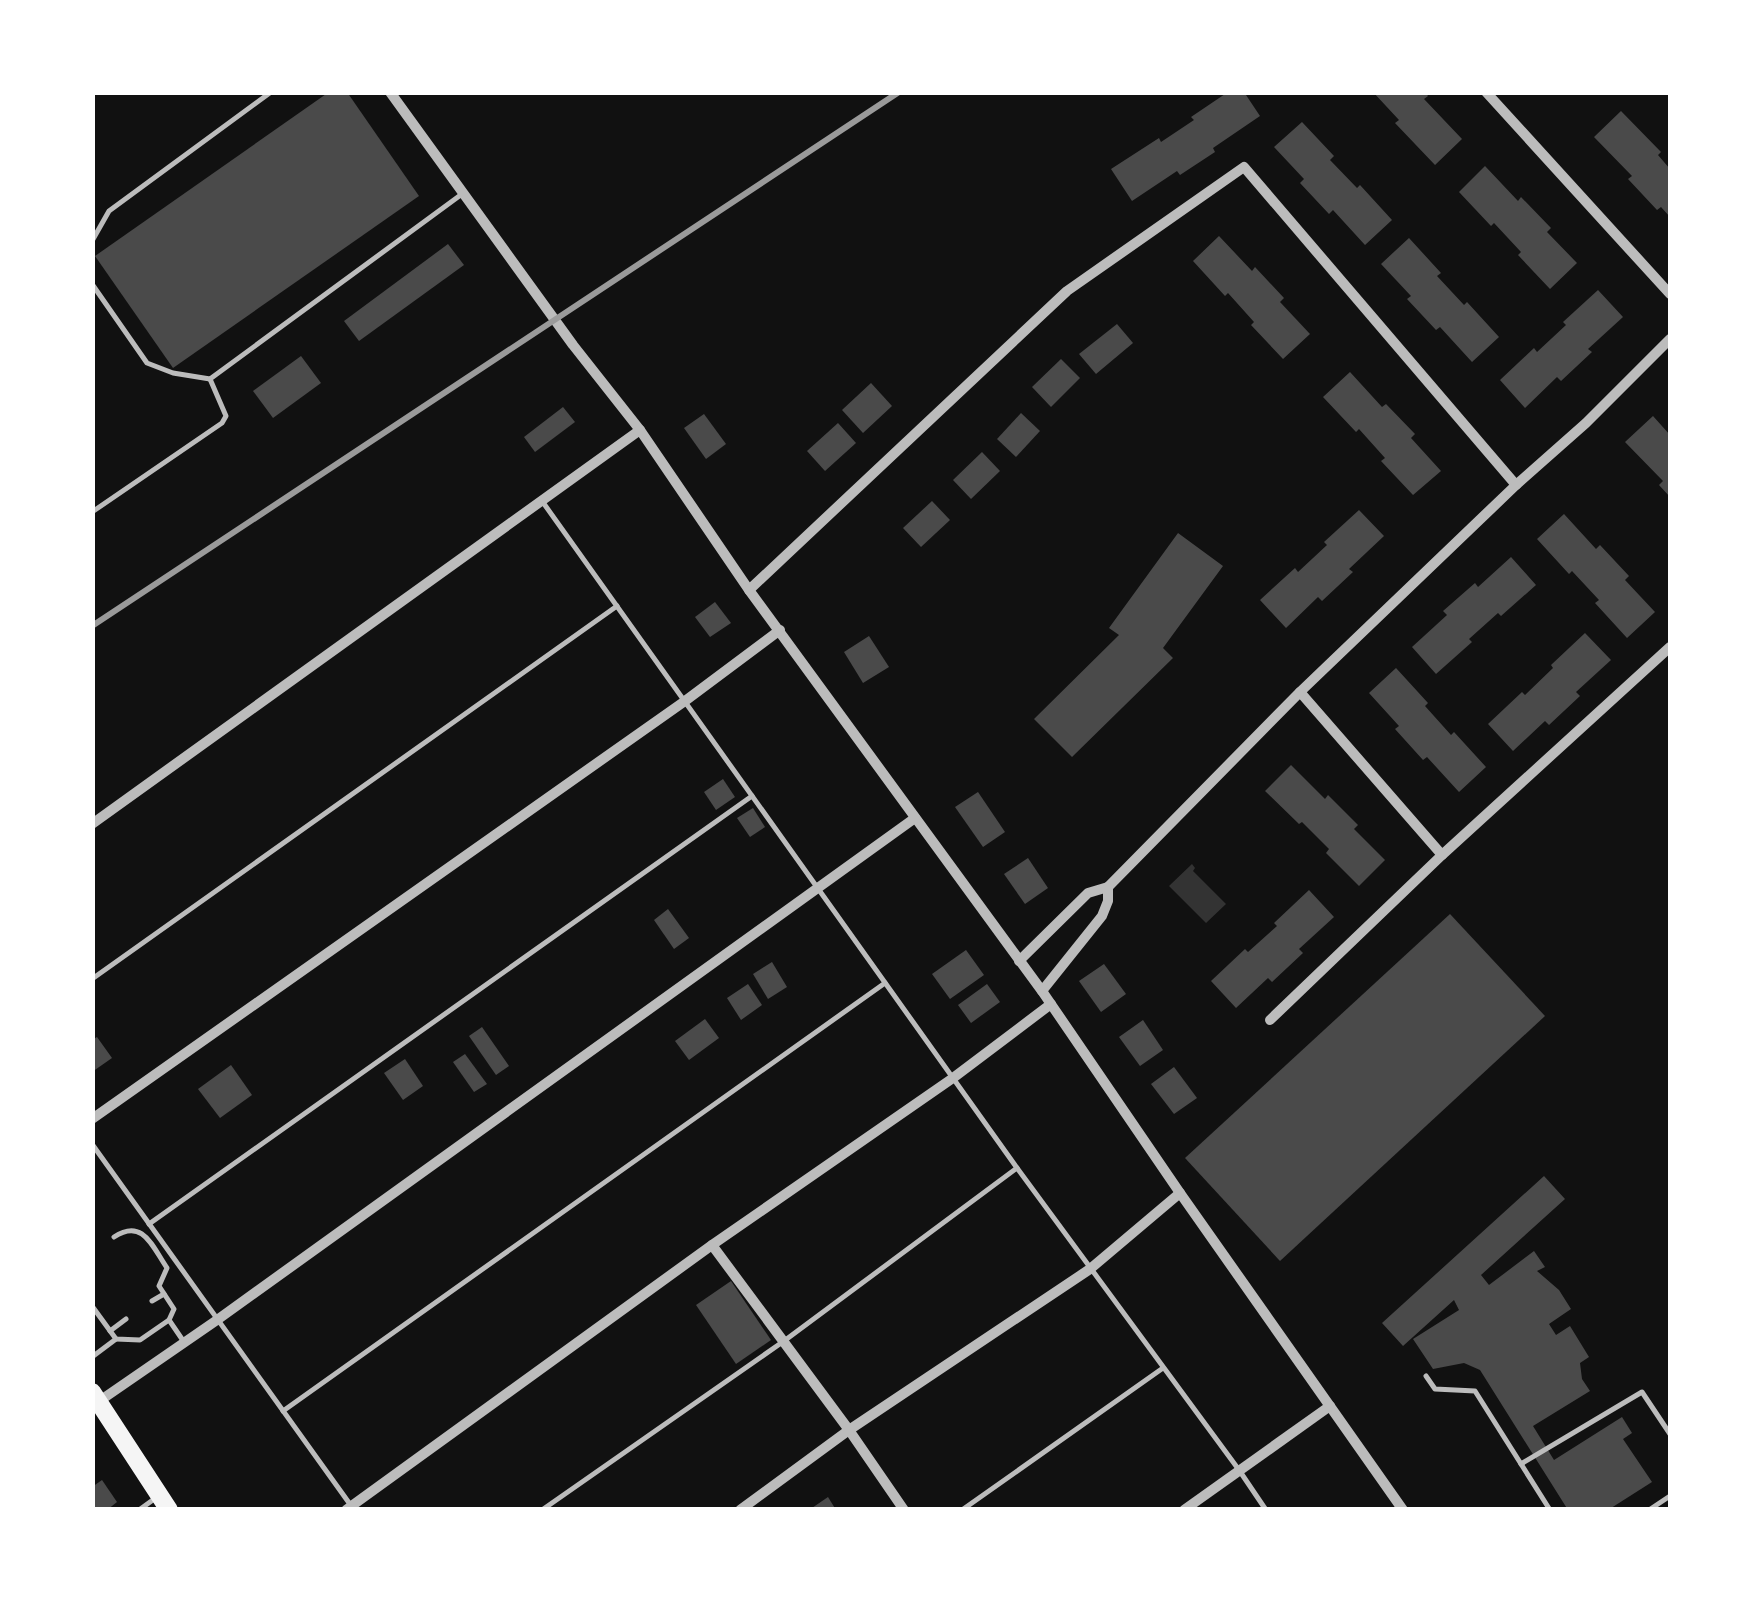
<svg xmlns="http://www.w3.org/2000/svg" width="1763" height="1602" font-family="Helvetica,sans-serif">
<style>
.water{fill:#333}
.building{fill:#4a4a4a}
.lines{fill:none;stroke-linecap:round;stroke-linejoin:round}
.service{stroke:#bcbcbc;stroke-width:5}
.minor{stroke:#bcbcbc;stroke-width:10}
.primary{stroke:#f5f5f5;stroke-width:18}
.rail{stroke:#9a9a9a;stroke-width:6}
</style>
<rect width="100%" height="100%" fill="#111"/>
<path class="water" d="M1192 864 1195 868 1193 871 1226 904 1206 923 1169 886Z"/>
<g class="building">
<path d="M329 92H347L419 196 173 368 95 256Z"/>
<path d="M1228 92H1244L1260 116 1213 148 1215 152 1180 175 1177 171 1132 201 1111 169 1159 138 1161 142 1194 120 1191 117Z"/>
<path d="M1373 92H1425L1428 96 1424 99 1462 139 1435 165 1395 123 1399 120Z"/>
<path d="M1621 111 1661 152 1658 155 1670 169V217L1661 207 1657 210 1628 179 1632 176 1594 137Z"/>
<path d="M1302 122 1334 156 1330 160 1357 188 1360 185 1392 220 1365 245 1333 210 1329 214 1300 183 1304 179 1274 147Z"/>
<path d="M1485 166 1518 201 1521 197 1551 228 1547 232 1577 263 1550 289 1518 255 1521 252 1494 223 1491 226 1459 192Z"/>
<path d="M1219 236 1252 271 1255 267 1284 298 1280 302 1310 334 1283 359 1251 325 1254 322 1228 293 1225 296 1193 261Z"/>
<path d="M1409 238 1441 273 1437 276 1464 305 1467 302 1499 337 1472 362 1440 327 1436 330 1407 299 1411 296 1381 264Z"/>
<path d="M448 244 464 265 359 341 344 321Z"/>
<path d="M1598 290 1623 317 1588 349 1592 352 1561 381 1557 377 1525 408 1500 380 1534 348 1537 352 1566 325 1563 322Z"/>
<path d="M1117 324 1133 343 1096 374 1079 354Z"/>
<path d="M301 356 321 383 273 418 253 391Z"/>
<path d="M1061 359 1080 378 1051 407 1032 387Z"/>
<path d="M1350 372 1382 407 1386 404 1415 434 1411 438 1441 471 1413 495 1381 461 1385 458 1359 429 1356 432 1323 397Z"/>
<path d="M871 383 892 406 863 433 842 410Z"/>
<path d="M563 407 575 422 535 452 524 437Z"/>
<path d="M1021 413 1040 431 1016 457 997 439Z"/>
<path d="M704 414 726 444 706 459 684 428Z"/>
<path d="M1653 416 1670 435V497L1659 485 1663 481 1625 442Z"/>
<path d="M838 423 856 443 825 471 807 451Z"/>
<path d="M982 452 1000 471 971 499 953 480Z"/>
<path d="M932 501 950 520 921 547 903 528Z"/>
<path d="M1359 510 1384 536 1349 569 1353 572 1322 601 1318 597 1286 628 1260 600 1295 568 1298 572 1327 545 1324 542Z"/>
<path d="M1564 514 1596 549 1600 545 1629 576 1625 580 1655 612 1627 638 1595 603 1599 600 1572 571 1569 574 1537 539Z"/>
<path d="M1178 533 1223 566 1163 648 1173 658 1072 757 1034 719 1119 635 1109 628Z"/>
<path d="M1511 557 1536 585 1501 616 1498 613 1469 639 1472 642 1436 674 1412 647 1447 615 1443 611 1475 583 1478 587Z"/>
<path d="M715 602 731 623 710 637 695 617Z"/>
<path d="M1585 633 1611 660 1576 692 1580 696 1549 725 1545 721 1513 751 1488 724 1522 692 1525 695 1553 668 1551 665Z"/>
<path d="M869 636 889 667 863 683 844 652Z"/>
<path d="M1396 668 1428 703 1425 706 1451 735 1454 732 1486 767 1459 792 1427 757 1423 760 1395 729 1399 726 1369 693Z"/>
<path d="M1291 765 1325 799 1328 795 1358 825 1354 829 1385 860 1359 886 1326 853 1329 849 1302 822 1299 824 1265 791Z"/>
<path d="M723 779 735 797 716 810 704 792Z"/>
<path d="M978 792 1005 832 983 847 955 807Z"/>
<path d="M753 808 765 827 750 837 737 818Z"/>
<path d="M1028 858 1048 888 1025 904 1004 874Z"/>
<path d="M1309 890 1334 917 1299 949 1303 953 1272 982 1268 978 1236 1008 1211 981 1245 949 1248 952 1277 926 1274 923Z"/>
<path d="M668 909 689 938 674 949 654 920Z"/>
<path d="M1450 914 1545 1016 1280 1261 1185 1158Z"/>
<path d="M966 950 984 975 950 999 932 974Z"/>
<path d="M772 962 787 987 768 999 753 974Z"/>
<path d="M1104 964 1126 994 1101 1012 1079 981Z"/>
<path d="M748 984 762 1005 741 1020 727 998Z"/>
<path d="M987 984 1000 1002 971 1023 958 1005Z"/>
<path d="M705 1019 719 1038 689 1060 675 1041Z"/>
<path d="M1143 1020 1163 1050 1140 1066 1119 1037Z"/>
<path d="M482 1027 509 1066 496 1075 469 1036Z"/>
<path d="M97 1037 112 1058 92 1072V1040Z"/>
<path d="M465 1054 487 1084 474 1092 453 1062Z"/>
<path d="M405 1059 423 1086 403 1100 384 1073Z"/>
<path d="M231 1065 252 1095 220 1118 198 1089Z"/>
<path d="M1174 1067 1197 1098 1174 1114 1151 1084Z"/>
<path d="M1544 1176 1565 1199 1481 1275 1489 1285 1534 1251 1545 1267 1537 1271 1559 1290 1571 1309 1549 1324 1556 1335 1570 1326 1589 1357 1580 1363 1582 1379 1590 1391 1533 1426 1554 1460 1622 1417 1632 1433 1623 1439 1652 1482 1608 1510H1568L1480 1370 1464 1363 1433 1369 1413 1339 1459 1310 1454 1300 1403 1346 1382 1323Z"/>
<path d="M731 1281 771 1340 736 1364 696 1305Z"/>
<path d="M102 1480 117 1502 107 1510H92V1487Z"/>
<path d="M828 1497 836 1510H809Z"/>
</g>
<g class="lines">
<g class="service">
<path d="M92 241 109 211 271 92"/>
<path d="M92 284 147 363 173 373 210 379 462 194"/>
<path d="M542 501 1017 1168 1239 1470 1266 1510"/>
<path d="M92 512 222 423 226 416 210 379"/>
<path d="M92 979 617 606"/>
<path d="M92 1144 352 1507"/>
<path d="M149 1224 752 796"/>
<path d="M114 1237C143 1218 152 1246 167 1268L159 1286 174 1309 169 1320"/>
<path d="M152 1301 164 1294"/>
<path d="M92 1306 116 1339 140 1340 169 1320 184 1342"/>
<path d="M110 1331 126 1319"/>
<path d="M92 1357 116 1339"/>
<path d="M1426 1376 1435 1389 1475 1391 1550 1510"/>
<path d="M283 1411 885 983"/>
<path d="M1521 1464 1642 1392 1670 1434"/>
<path d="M139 1510 157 1497"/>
<path d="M542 1510 784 1341 1017 1168"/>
<path d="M962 1510 1163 1368"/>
<path d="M1649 1510 1670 1496"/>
</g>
<g class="minor">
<path d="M390 92 573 345 640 430 749 590 1042 991 1180 1193 1403 1510"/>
<path d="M1486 92 1670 294"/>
<path d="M749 590 1067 291 1244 167 1516 485"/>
<path d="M1300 692 1442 855"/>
<path d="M92 824 640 430"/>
<path d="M1019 961 1088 893 1108 887"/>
<path d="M1042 991 1102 916 1108 901V887L1300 692 1516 485 1586 423 1670 339"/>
<path d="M1270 1020 1442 855 1670 647"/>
<path d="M92 1119 685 701 780 630"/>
<path d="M712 1245 849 1430 904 1510"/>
<path d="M98 1402 217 1320 915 818"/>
<path d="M346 1510 712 1245 953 1078 1051 1004"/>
<path d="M740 1510 849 1430 1090 1269 1180 1193"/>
<path d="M1184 1510 1330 1406"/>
</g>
<path class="primary" d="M92 1392 169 1510"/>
<path class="rail" d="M92 626 899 92"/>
</g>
<rect width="1763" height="1602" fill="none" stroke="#ffffff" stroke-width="190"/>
</svg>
